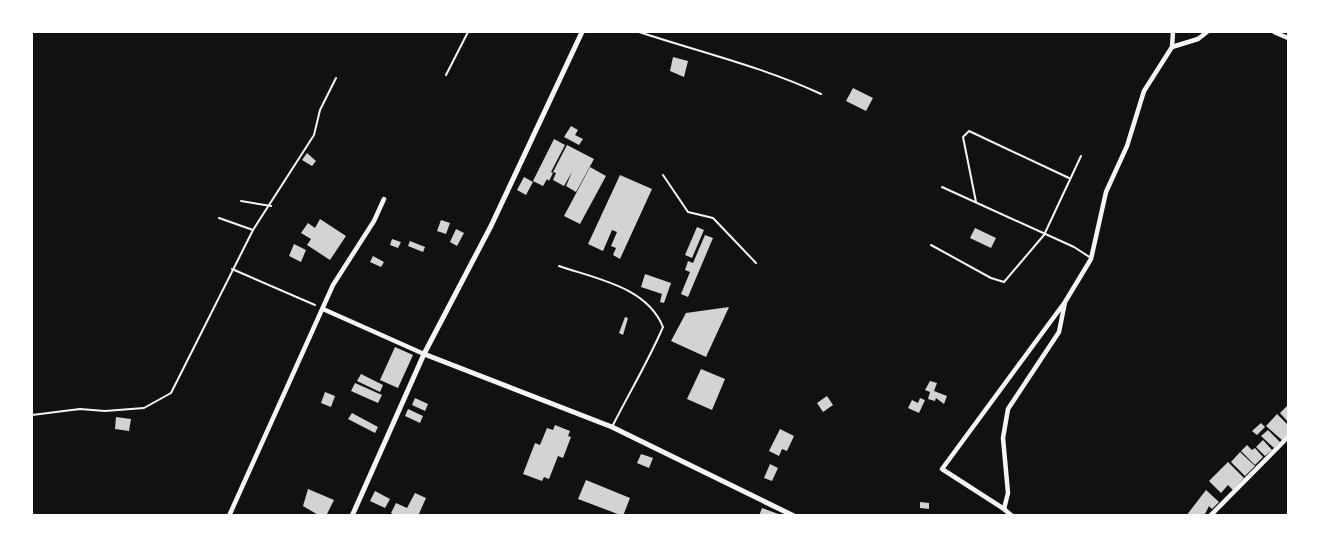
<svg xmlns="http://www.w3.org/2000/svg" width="1320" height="547" font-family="'Space Grotesk',sans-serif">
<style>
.building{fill:#d3d3d3}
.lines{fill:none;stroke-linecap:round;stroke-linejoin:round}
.path{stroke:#f5f5f5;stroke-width:2}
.service{stroke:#f5f5f5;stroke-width:2}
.minor{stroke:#f5f5f5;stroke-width:4.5}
.tertiary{stroke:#f5f5f5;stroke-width:5}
</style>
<rect width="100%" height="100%" fill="#111"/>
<g class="building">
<path d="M673 57 688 61 684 77 670 71Z"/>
<path d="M853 88 873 98 866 111 846 101Z"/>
<path d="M571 126 578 130 575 135 583 139 579 145 564 137Z"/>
<path d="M554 139 565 145 551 172 553 173 549 181 547 179 543 186 533 181Z"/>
<path d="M567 145 594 159 576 192 566 186 572 172 564 186 553 180 556 173 553 172Z"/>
<path d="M307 153 316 161 312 166 302 160Z"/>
<path d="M590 167 606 176 580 224 564 216Z"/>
<path d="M620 175 652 189 620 259 613 255 616 248 611 246 617 232 612 230 603 251 588 244Z"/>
<path d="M524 177 533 182 526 195 517 190Z"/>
<path d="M320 219 346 236 330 260 307 245 311 239 301 233 308 223 315 228Z"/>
<path d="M441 220 450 223 446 234 437 231Z"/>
<path d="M697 227 704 230 692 258 685 255Z"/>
<path d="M975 228 996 238 991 248 970 238Z"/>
<path d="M456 229 464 233 457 246 450 242Z"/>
<path d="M705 235 713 238 688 297 681 294 690 272 685 270 688 261 693 263Z"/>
<path d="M392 239 401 242 398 248 390 245Z"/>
<path d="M410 241 425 247 423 252 408 246Z"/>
<path d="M294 244 306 250 301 262 289 256Z"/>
<path d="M373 256 384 262 381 267 370 262Z"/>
<path d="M645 274 671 283 664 303 660 302 662 294 641 287Z"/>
<path d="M729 307 706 357 671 341 686 313Z"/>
<path d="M625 317 628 318 623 335 619 333Z"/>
<path d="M395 347 413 355 398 388 380 380Z"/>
<path d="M701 369 725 379 712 410 687 399Z"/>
<path d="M361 374 383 385 380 392 357 381Z"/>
<path d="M930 381 937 383 934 391 947 396 944 404 936 398 935 401 928 399 930 392 925 390Z"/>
<path d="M355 383 382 395 378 403 351 391Z"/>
<path d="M325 392 335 396 331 407 321 403Z"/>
<path d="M827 396 833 405 823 412 817 403Z"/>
<path d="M415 398 428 404 425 411 412 405Z"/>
<path d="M920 398 925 400 919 413 908 408 912 400 918 403Z"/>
<path d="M1287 406 1288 407V422L1280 413Z"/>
<path d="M408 409 423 416 420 423 405 416Z"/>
<path d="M352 413 378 427 375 433 348 419Z"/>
<path d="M1277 414 1288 425V435L1283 441 1266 426Z"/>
<path d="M116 417 131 419 129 431 115 429Z"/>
<path d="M1261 423 1265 427 1257 435 1252 431Z"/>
<path d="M555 425 570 431 568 436 571 437 563 458 558 456 549 479 544 477 542 481 523 474 535 443 540 445 547 428 553 430Z"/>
<path d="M780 429 794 436 787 451 782 449 779 456 769 451Z"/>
<path d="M1268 430 1280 442 1274 448 1261 436Z"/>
<path d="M1263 440 1272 450 1265 456 1256 447Z"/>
<path d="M1247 445 1252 450 1255 448 1263 457 1255 465 1241 451Z"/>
<path d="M1240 452 1255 466 1245 476 1231 462Z"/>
<path d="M641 454 653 458 649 468 637 463Z"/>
<path d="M1228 462 1244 478 1233 490 1228 485 1221 493 1209 481Z"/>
<path d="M770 464 778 468 772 481 764 478Z"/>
<path d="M586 480 630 498 623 516 578 499Z"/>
<path d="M308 489 334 500 326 516H320L303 506Z"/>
<path d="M1206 490 1219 502 1212 509 1209 506 1204 516H1186Z"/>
<path d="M375 491 390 499 385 508 370 501Z"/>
<path d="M415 493 426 498 418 516H397L391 513 396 503 407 508Z"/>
<path d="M920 502 929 503V509L920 508Z"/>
<path d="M762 508 781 515V516H759Z"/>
</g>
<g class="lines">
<g class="path">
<path d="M663 175 688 212 713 218 756 263"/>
<path d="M241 201 271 206"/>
<path d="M219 218 253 230"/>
<path d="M232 269 315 305"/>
<path d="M32 415 80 409 105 411 144 408 171 393 253 230 314 135 320 110 336 78"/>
</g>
<g class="service">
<path d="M639 32C700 52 763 67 821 94"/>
<path d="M446 75 468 32"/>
<path d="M942 187 1074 247 1091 258"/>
<path d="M976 202 963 137 969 131 1069 178"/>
<path d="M931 245 991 278 1004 282 1044 235 1081 156"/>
<path d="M559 266C597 279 647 287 663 327 648 362 629 393 612 427"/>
</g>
<g class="minor">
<path d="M1274 32 1288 38"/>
<path d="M1172 47 1198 39 1207 32"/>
<path d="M1065 302 942 469 1004 509 1008 493 1003 438 1008 409 1059 332 1065 302 1091 259 1106 192 1127 146 1144 91 1172 47 1173 32"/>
<path d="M323 309 424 354"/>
<path d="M1004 509 1012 516"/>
<path d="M229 516 333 285 374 221 384 199"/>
<path d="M1210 516 1288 437"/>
</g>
<g class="tertiary">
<path d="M424 354 612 427 794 516"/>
<path d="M352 516 424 354 491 226 582 32"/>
</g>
</g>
<rect width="1320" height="547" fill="none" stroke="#ffffff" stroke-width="66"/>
</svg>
